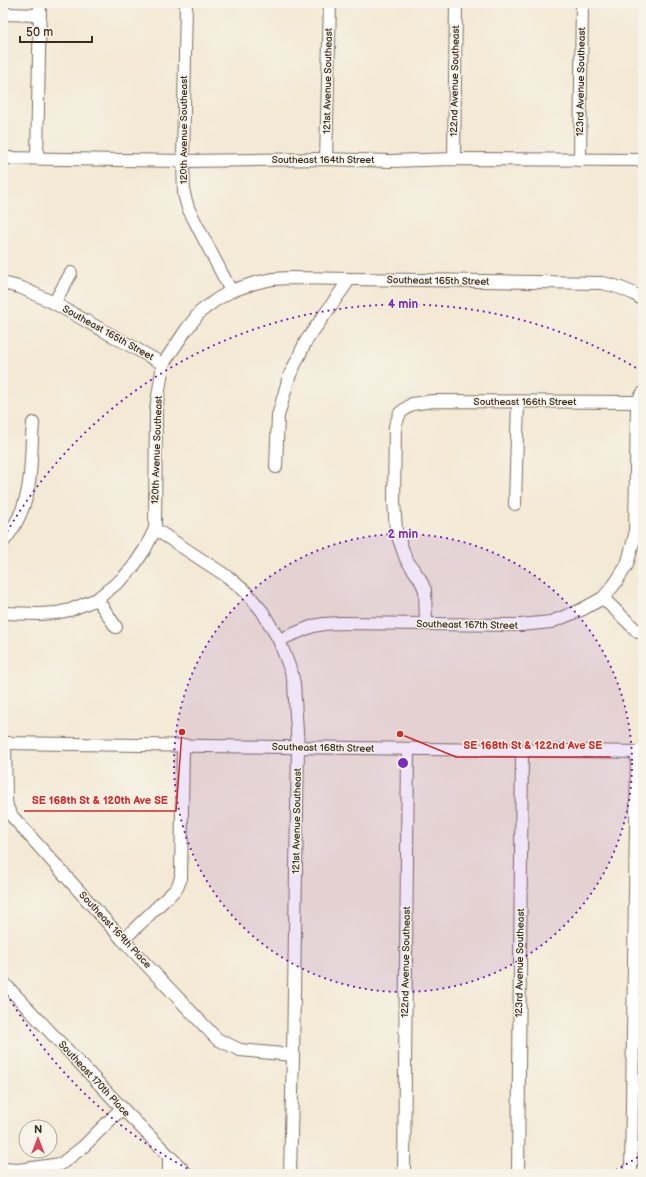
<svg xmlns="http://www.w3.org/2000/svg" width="646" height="1177" font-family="'Balsamiq Sans',sans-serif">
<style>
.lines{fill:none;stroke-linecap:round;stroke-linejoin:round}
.minor-casing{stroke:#7b6d5e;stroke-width:14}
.minor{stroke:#fff;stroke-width:12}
.ring{fill:none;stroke:#7b2cbf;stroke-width:2;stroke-dasharray:2 4}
.labels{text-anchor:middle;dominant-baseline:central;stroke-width:3;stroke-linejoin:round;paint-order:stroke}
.street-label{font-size:10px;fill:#3b2a1e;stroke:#f7f3e8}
.centre{fill:#7b2cbf;stroke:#f7f3e8;stroke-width:2}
.ring-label{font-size:12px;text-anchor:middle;font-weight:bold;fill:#7b2cbf;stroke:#f7f3e8;stroke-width:3;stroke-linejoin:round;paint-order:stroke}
.leader{fill:none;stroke:#d62828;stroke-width:1.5}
.callout-dot{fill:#d62828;stroke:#f7f3e8;stroke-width:1.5}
.callout-label{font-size:11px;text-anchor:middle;font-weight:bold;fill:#d62828;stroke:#f7f3e8;stroke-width:3;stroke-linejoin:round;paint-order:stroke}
</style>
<rect width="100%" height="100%" fill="#f7f3e8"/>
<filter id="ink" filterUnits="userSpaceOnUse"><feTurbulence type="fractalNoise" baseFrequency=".025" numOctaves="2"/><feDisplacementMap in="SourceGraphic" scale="8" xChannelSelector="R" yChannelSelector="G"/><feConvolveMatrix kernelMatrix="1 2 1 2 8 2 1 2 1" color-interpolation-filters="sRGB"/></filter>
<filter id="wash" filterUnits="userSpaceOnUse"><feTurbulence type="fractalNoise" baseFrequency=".012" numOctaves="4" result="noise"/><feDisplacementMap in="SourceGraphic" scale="16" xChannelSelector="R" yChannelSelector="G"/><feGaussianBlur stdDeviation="0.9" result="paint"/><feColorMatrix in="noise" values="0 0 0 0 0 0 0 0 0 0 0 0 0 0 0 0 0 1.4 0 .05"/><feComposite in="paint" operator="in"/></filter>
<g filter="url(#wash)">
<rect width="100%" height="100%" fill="#f3e9d4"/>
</g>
<g filter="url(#ink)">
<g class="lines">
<defs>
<g id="minor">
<path d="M186 3 183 161 184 194 188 208 231 291"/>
<path d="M3 14 40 15"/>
<path d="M3 158 183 161 326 159 390 161 454 159 643 160"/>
<path d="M37 158 40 3"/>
<path d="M326 159 330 3"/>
<path d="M454 159 456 3"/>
<path d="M580 160 582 3"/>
<path d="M3 283 22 288 54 303 163 364"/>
<path d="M54 303 71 273"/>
<path d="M276 467 278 416 289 377 306 341 349 280"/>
<path d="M515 504 518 402"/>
<path d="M155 529 228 577 246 592 262 611 279 640 292 674 294 684 298 747 293 1055 290 1174"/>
<path d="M3 542C15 528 25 507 28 489 32 468 31 445 33 423"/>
<path d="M603 598 638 632"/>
<path d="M97 599 116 627"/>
<path d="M3 613 39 614 56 613 70 610 97 599 122 579 133 567 145 549 155 529 156 410 163 364 186 330 200 312 216 300 231 291 255 283 273 279 289 278 602 283C617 286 631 290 643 300"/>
<path d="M426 624 425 590 420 579 406 559 396 531 394 501 395 426 400 413 412 404 433 401 637 402"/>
<path d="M279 640 313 626 324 624 341 623 521 625 551 622 581 610 603 598 614 585 627 565 635 535 637 402 643 393"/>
<path d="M3 743 643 752"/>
<path d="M5 743 6 799 7 807 11 815 123 940 217 1039 240 1050 293 1055"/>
<path d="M123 940 177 888 181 878 183 745"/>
<path d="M3 982 122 1108 187 1174"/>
<path d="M3 1169 18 1170 61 1164 83 1147 122 1108"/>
<path d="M169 1174V1156"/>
<path d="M404 1174 408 749"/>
<path d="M518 1174 522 751"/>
<path d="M631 1174 637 752"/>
</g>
</defs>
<use href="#minor" class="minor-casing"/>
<use href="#minor" class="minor"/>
</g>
</g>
<circle cx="403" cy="763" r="229" fill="#7b2cbf" fill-opacity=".12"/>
<g class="ring">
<circle cx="403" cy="763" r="229"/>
<path d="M643 1154A459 459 0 0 1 608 1174M198 1174A459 459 0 0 1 4 989M4 537A459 459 0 0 1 643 372"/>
</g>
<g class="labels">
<g class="street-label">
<text transform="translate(328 81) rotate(-89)">121st Avenue Southeast</text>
<text transform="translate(455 81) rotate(-89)">122nd Avenue Southeast</text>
<text transform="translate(581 82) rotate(-89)">123rd Avenue Southeast</text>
<text transform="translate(184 130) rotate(-90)">120th Avenue Southeast</text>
<text x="323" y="160">Southeast 164th Street</text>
<text transform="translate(438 281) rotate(1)">Southeast 165th Street</text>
<text transform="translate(108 333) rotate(29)">Southeast 165th Street</text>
<text x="525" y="402">Southeast 166th Street</text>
<text transform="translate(157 450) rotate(-88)">120th Avenue Southeast</text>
<text transform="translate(467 625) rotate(1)">Southeast 167th Street</text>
<text transform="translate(323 748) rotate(1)">Southeast 168th Street</text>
<text transform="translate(297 821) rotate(-89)">121st Avenue Southeast</text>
<text transform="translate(115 930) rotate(47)">Southeast 169th Place</text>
<text transform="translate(406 962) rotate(-89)">122nd Avenue Southeast</text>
<text transform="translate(520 963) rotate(-89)">123rd Avenue Southeast</text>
<text transform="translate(94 1079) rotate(47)">Southeast 170th Place</text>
</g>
</g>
<circle cx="403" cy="763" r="6" class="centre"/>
<g class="ring-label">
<text x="403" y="308">4 min</text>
<text x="403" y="538">2 min</text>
</g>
<path class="leader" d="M400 734L456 757H611M182 732L176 811H24"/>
<g class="callout-dot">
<circle cx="400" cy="734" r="4"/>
<circle cx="182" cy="732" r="4"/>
</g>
<g class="callout-label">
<text x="533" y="749">SE 168th St &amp; 122nd Ave SE</text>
<text x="100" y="804">SE 168th St &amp; 120th Ave SE</text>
</g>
<rect width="646" height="1177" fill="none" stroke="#f7f3e8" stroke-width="16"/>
<g transform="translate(38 1139)"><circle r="19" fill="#f7f3e8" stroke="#aca397"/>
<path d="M0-3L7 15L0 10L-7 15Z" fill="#d1495b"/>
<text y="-6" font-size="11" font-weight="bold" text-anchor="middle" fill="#3b2a1e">N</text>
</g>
<path d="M20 36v6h72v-6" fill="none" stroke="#3b2a1e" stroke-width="2"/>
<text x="26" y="36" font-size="12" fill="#3b2a1e" stroke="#f7f3e8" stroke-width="3" paint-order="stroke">50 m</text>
</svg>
